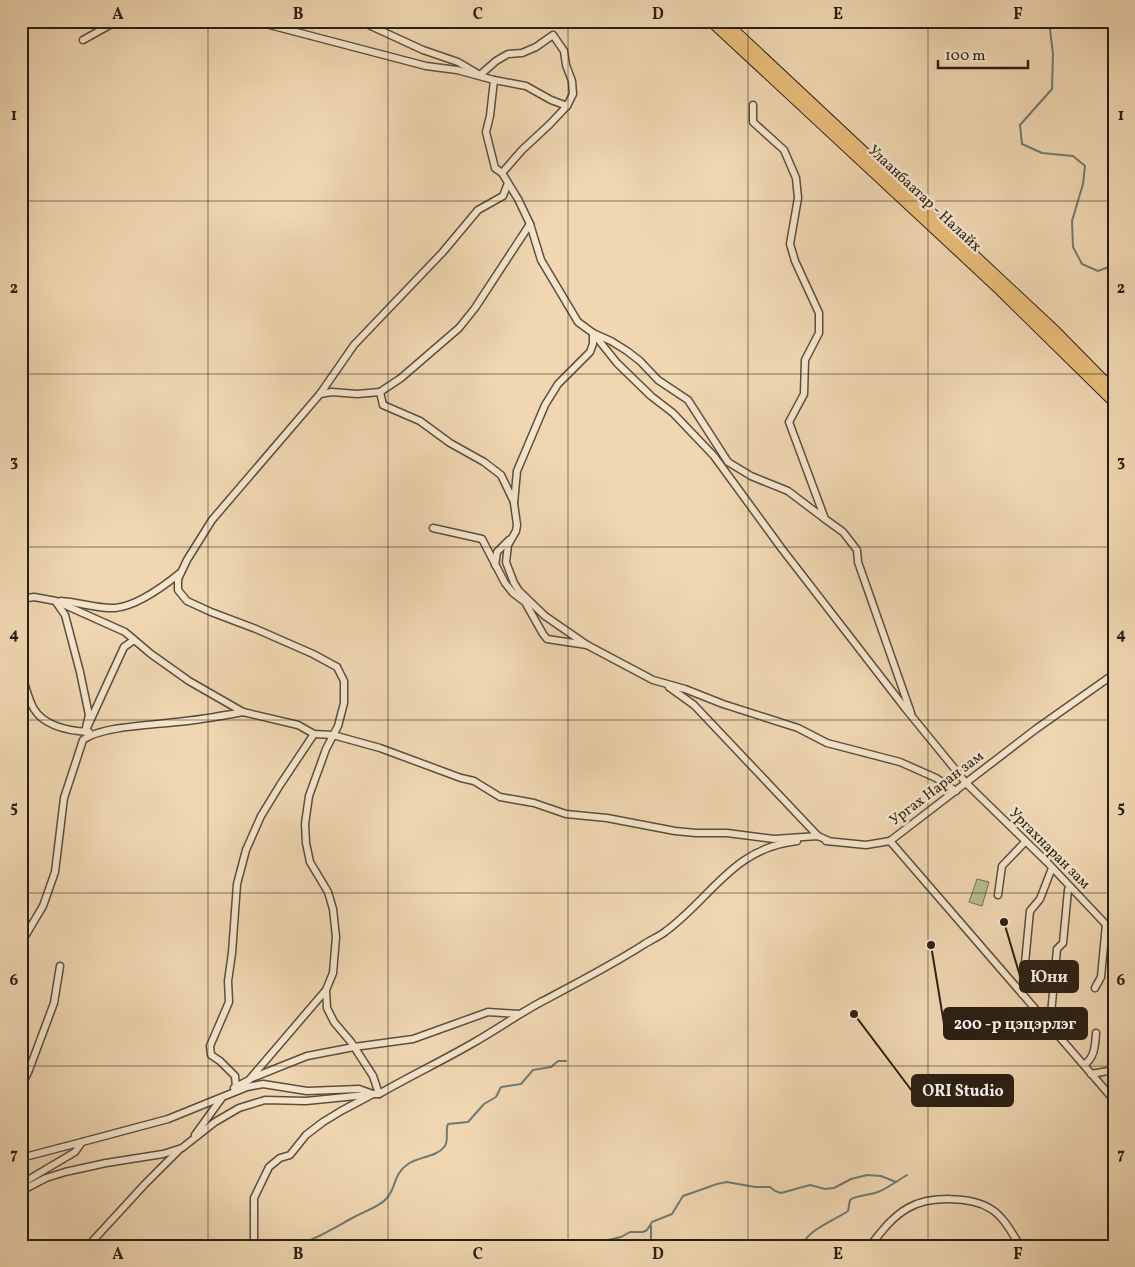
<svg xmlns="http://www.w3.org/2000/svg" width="1135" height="1267" font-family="Vollkorn,serif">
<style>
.green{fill:#b7bf8e;stroke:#707051}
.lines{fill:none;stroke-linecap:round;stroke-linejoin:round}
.stream{stroke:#6f7b75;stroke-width:2}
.minor-casing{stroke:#5c4e3c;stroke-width:9}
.trunk-casing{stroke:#2a2014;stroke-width:12}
.minor{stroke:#f5e5cd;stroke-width:6}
.trunk{stroke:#e8bc79;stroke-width:10}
.grid{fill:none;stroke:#2a2014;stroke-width:1;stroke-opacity:0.55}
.labels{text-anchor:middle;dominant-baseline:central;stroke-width:5;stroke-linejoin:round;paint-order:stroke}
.street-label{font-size:15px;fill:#2a2014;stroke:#f5e5cd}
.leader{fill:none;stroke:#2a2014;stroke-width:2}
.callout-dot{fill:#2a2014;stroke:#f5e5cd;stroke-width:2}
.callout{fill:#2a2014;stroke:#2a2014;stroke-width:2}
.callout-label{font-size:16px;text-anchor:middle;font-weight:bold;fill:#fff}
.neatline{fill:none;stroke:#2a2014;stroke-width:2}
.grid-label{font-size:16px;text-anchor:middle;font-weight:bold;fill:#2a2014}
</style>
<rect width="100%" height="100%" fill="#f0d7b2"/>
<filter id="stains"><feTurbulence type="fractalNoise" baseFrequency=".004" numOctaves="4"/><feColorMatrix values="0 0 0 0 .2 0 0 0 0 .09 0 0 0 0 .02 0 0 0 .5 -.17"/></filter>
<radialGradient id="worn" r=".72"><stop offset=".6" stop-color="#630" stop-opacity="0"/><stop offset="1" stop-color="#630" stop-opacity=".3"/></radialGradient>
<path class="green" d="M977 879 989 882 982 906 969 902Z"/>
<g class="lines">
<g class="stream">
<path d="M1049 21 1053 54 1052 89 1020 125 1022 144 1042 153 1073 156 1085 166 1083 184 1072 221 1073 247 1082 264 1098 271 1114 265"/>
<path d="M651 1226V1246"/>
<path d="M290 1246C313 1242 335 1227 356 1216 365 1211 379 1207 386 1199 397 1188 392 1175 408 1164 419 1156 436 1158 445 1146 449 1139 445 1130 448 1124L468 1122 484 1104 496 1097 501 1087 521 1084 533 1070 551 1067 558 1061H566"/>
<path d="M591 1246 595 1243 621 1237 630 1232H643L647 1230 652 1222 672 1214 683 1196 717 1184 727 1182 755 1187H770L775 1191 781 1193 810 1185 825 1189 834 1188 851 1179 867 1175 881 1176 896 1182"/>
<path d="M802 1246C807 1230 835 1220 848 1211L850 1200C858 1194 868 1196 878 1192 888 1188 897 1181 907 1175"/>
</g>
<defs>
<g id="minor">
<path d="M250 21 262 23 426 66 457 70 494 80 526 86 551 100 567 106"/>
<path d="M360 21 423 50 458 62 480 75 496 61 508 54 522 53 536 47 553 35 564 51 566 65 572 81 573 94 567 106 549 125 522 150 502 173"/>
<path d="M83 40 117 21"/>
<path d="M494 80 490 116 486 132 495 168 502 173 518 199 530 224 541 260 578 322 593 333 617 363 651 396 673 413 714 456 782 549 905 708 954 768 966 783 1047 862 1114 933"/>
<path d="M753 105V122L784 150 796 178 798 198 790 244 795 261 819 313V333L805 360 804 394 789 422 825 519 843 532 857 550 858 562 911 713"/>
<path d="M380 392 383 405 420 421 450 443 484 462 501 475 514 502"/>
<path d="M320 394 354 345 442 253 478 210 503 196 508 183"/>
<path d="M825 519 788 491 751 476 728 462 688 400 658 380 640 361 627 351 611 341 593 333V344L590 352 558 384 545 405 517 471 514 503 517 525 516 531 508 545 506 562 514 583 519 591 545 616 587 645 653 680 685 689 723 704 798 728 827 743 900 762 936 778 956 791"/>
<path d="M433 528 482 539 505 583 513 593 525 602 543 634 547 639 587 645"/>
<path d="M495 565 497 552 509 540"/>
<path d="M21 599 34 597 56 601 125 632 151 654 189 681 243 712 298 725 314 734 333 735 380 748 461 778 474 781 500 797 534 803 566 814 607 818 675 831 696 833H727L774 839 818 836 829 841"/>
<path d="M61 601C79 602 97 609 115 608 137 606 164 586 180 573"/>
<path d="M56 602 65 615 80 672 89 715 85 732 124 647 134 640"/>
<path d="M21 672C25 684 28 699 34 709 45 727 70 731 89 732"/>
<path d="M1114 674 1036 729 890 841 1114 1100"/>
<path d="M669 687 694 705 818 836"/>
<path d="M826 841 866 845 890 841"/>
<path d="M998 895 1002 866 1025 842"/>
<path d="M21 943 43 906 55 872 64 798 83 740C101 726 154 725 177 722 199 720 221 716 243 712"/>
<path d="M1095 988 1101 977 1106 924"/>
<path d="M1022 994 1030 911 1040 899 1052 868"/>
<path d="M1050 1025 1057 949 1063 943 1068 890 1070 887"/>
<path d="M1084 1065C1095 1057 1095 1046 1096 1033"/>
<path d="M1091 1074 1114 1070"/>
<path d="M252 1078 307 1056 354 1047 413 1039 488 1012 519 1014"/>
<path d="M21 1087 29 1070 54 1003 60 966"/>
<path d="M236 1087 235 1076 220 1061 211 1055 210 1046 229 1002 228 981 232 953 237 884 246 850 261 816 280 785 314 734"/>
<path d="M234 1088 249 1080 326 990"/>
<path d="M379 1094 373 1076 351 1042 334 1022 327 1008 326 990 333 973 336 937 333 909 328 892 310 862 306 843 305 824 309 796 326 749 338 726 344 703V681L337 667 313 654 256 629 211 612 187 601 178 590V579L187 560 212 520 320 394 332 392 357 394 380 392 401 378 459 328 475 308 530 224"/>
<path d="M195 1135 221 1099"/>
<path d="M21 1158 82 1142"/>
<path d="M21 1184 75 1152 82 1142 168 1119 247 1087 263 1084 307 1091 359 1089 373 1094"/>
<path d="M21 1191 46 1178 65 1172 106 1163 163 1154 182 1148 215 1122 239 1108 265 1100 306 1101 366 1095"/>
<path d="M88 1246 145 1184 180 1149"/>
<path d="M254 1246V1198L269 1167 280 1158 290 1155 306 1135 323 1122 341 1111 373 1094H379C410 1076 442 1061 473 1043 496 1030 517 1015 541 1002 575 984 610 966 643 945 650 940 659 937 666 931 712 897 733 848 797 841"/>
<path d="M870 1246C881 1232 892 1217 908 1208 929 1196 971 1196 991 1209 1004 1217 1012 1233 1020 1246"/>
</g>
<g id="trunk">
<path d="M711 21 996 286 1114 402"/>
<path d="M724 21 1055 331 1114 391"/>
</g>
</defs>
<use href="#minor" class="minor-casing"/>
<use href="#trunk" class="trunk-casing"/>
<use href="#minor" class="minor"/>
<use href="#trunk" class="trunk"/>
</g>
<path class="grid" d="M208 21V1246M388 21V1246M568 21V1246M748 21V1246M928 21V1246M21 201H1114M21 374H1114M21 547H1114M21 720H1114M21 893H1114M21 1066H1114"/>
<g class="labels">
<g class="street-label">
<text transform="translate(924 199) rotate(43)">Улаанбаатар - Налайх</text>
<text transform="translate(937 789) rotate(-37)">Ургах Наран зам</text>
<text transform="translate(1049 849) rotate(45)">Ургахнаран зам</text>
</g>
</g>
<path class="leader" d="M1004 922L1020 976M931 945L944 1024M854 1014L912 1091"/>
<g class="callout-dot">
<circle cx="1004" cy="922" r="5"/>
<circle cx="931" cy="945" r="5"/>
<circle cx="854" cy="1014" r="5"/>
</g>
<g class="callout">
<rect x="1020" y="961" width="58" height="31" rx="5"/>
<rect x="944" y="1008" width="143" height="31" rx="5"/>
<rect x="912" y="1075" width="101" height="31" rx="5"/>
</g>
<g class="callout-label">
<text x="1049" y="982">Юни</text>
<text x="1015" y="1029">200 -р цэцэрлэг</text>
<text x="963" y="1096">ORI Studio</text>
</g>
<rect width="1135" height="1267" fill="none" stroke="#f0d7b2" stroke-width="55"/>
<path d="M938 60v8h90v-8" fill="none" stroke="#2a2014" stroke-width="2.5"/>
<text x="945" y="60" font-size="15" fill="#2a2014" stroke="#f5e5cd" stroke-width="4" paint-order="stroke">100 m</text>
<rect x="28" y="28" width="1080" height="1212" class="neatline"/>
<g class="grid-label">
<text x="118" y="19">A</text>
<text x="298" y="19">B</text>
<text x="478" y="19">C</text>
<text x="658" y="19">D</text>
<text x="838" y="19">E</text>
<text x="1018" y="19">F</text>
<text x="14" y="120">1</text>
<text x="1121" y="120">1</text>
<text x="14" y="293">2</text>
<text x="1121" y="293">2</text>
<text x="14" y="466">3</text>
<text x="1121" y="466">3</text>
<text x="14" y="639">4</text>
<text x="1121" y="639">4</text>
<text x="14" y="812">5</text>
<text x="1121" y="812">5</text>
<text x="14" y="985">6</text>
<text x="1121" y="985">6</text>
<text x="14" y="1159">7</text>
<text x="1121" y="1159">7</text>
<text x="118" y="1259">A</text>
<text x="298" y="1259">B</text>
<text x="478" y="1259">C</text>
<text x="658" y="1259">D</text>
<text x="838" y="1259">E</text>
<text x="1018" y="1259">F</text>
</g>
<rect width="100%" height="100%" filter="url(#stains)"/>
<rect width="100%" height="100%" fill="url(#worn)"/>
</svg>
